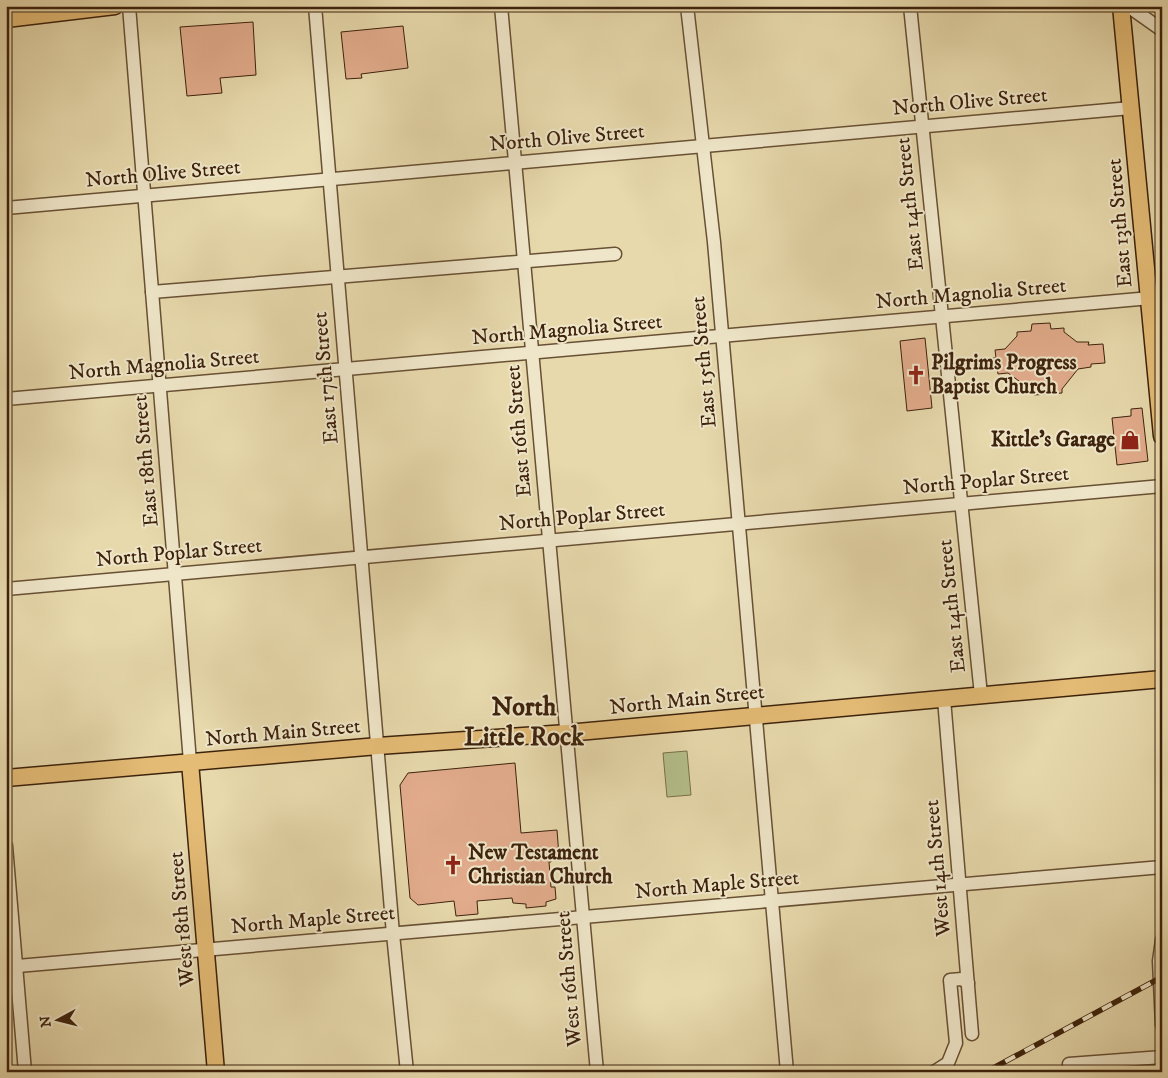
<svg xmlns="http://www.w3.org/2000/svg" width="1168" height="1078" font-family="'IM FELL DW Pica',serif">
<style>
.green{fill:#b4bf8a;stroke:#78704b}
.building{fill:#e2ac8c;stroke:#3d220c}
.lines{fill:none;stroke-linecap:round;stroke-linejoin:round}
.minor-casing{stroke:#685034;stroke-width:15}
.major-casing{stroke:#3d220c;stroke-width:19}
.minor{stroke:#efe6c9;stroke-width:12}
.major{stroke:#e4bc76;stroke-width:16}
.rail-casing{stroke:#3d220c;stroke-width:5.5}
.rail{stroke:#efe6c9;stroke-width:4;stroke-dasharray:11;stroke-linecap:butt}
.labels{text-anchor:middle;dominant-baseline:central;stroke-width:4;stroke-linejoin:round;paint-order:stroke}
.street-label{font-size:21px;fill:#3d220c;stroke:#efe6c9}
.poi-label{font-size:21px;font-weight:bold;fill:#3d220c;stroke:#efe6c9;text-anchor:start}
.district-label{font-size:26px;font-weight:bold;fill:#3d220c;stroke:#efe6c9}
</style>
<rect width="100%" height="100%" fill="#e7d9ac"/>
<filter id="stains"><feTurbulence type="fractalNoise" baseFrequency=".004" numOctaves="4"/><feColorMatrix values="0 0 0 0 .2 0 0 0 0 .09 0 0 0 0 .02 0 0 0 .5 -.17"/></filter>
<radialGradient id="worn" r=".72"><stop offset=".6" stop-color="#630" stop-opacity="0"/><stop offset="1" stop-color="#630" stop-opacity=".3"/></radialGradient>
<path class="green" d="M687 751 691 795 667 797 663 753Z"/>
<g class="building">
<path d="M253 22 256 75 220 78 222 93 187 96 180 27Z"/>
<path d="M403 26 408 68 361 74 362 78 346 79 341 32Z"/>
<path d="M1050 323 1051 329 1064 328V332L1077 342H1089L1088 345 1103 344 1105 363 1091 364V367L1078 369 1062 389V393L1034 395V392L1008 373 998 374 997 368H990L989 358H996L995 350 1005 349 1017 336V332L1031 331 1032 324Z"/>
<path d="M925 338 932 408 907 411 900 341Z"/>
<path d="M1142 408 1148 461 1117 465 1112 418 1131 416V409Z"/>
<path d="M515 763 521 833 557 830 559 856 550 857 551 862H549L551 887H555L556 899 546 902V906L526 908V904L513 903 512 898 477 901 478 914 456 916 454 901 418 905 410 898 400 785 408 773Z"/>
</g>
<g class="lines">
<defs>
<g id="minor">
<path d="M129 6 190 762"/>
<path d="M315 6 393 934 407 1072"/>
<path d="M501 6 597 1072"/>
<path d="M687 6 714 242 787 1072"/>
<path d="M910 6 981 695"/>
<path d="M1128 6 1162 30"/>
<path d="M6 208 1131 108"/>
<path d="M152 292 615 254"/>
<path d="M6 399 1162 297"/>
<path d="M6 589 1162 486"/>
<path d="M944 699 972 1034"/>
<path d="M6 846 25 1072"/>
<path d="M1162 940 1159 961 1162 1025"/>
<path d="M6 967 1162 867"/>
<path d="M934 1072 948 1063 956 1043 950 980 962 979 968 983"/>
<path d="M1070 1072 1069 1064 1162 1057"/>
</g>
<g id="major">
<path d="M1121 6 1162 436"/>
<path d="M6 19 115 6"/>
<path d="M190 762 216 1072"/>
<path d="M6 778 378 746 567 733 1162 679"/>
</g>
</defs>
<use href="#minor" class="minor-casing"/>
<use href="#major" class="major-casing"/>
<use href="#minor" class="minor"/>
<use href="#major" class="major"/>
<defs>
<path id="rail" d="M986 1072 1162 977"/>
</defs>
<use href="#rail" class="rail-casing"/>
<use href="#rail" class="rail"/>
</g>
<defs>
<symbol id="church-bare" viewBox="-9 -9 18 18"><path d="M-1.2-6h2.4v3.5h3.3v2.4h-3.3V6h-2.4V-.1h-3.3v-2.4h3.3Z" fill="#8f2418" stroke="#efe6c9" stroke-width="2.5" paint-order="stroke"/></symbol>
<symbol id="shop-bare" viewBox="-9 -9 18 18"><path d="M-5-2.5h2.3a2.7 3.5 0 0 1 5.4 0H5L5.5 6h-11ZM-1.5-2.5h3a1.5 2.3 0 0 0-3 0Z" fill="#8f2418" stroke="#efe6c9" stroke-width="2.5" paint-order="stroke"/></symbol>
</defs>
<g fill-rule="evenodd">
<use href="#church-bare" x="902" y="361" width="28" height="28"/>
<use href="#shop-bare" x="1116" y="426" width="28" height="28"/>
<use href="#church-bare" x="439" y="851" width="28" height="28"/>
</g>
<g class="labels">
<g class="street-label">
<text transform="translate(970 102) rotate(-5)">North Olive Street</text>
<text transform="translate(567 138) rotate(-5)">North Olive Street</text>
<text transform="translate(163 174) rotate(-5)">North Olive Street</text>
<text transform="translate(910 204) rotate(-96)">East 14th Street</text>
<text transform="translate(1120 223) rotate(-95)">East 13th Street</text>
<text transform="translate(971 294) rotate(-5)">North Magnolia Street</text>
<text transform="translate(567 330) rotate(-5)">North Magnolia Street</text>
<text transform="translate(704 362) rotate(-95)">East 15th Street</text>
<text transform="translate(164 365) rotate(-5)">North Magnolia Street</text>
<text transform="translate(326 378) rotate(-95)">East 17th Street</text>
<text transform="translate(519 431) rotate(-95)">East 16th Street</text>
<text transform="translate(146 461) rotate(-95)">East 18th Street</text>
<text transform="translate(986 481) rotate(-5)">North Poplar Street</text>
<text transform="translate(582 517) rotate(-5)">North Poplar Street</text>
<text transform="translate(179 553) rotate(-5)">North Poplar Street</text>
<text transform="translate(952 606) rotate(-96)">East 14th Street</text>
<text transform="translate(687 700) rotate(-6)">North Main Street</text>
<text transform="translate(283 733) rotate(-5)">North Main Street</text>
<text transform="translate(938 868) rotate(-95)">West 14th Street</text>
<text transform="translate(717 885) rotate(-5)">North Maple Street</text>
<text transform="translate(182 919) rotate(-95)">West 18th Street</text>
<text transform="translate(313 920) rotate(-5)">North Maple Street</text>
<text transform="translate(569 979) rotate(-95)">West 16th Street</text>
</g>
<g class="poi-label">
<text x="931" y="363">Pilgrims Progress<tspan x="931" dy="24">Baptist Church</tspan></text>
<text x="1115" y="440" text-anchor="end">Kittle's Garage</text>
<text x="468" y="853">New Testament<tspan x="468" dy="24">Christian Church</tspan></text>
</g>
<g class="district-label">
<text x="524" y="707">North<tspan x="524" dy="30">Little Rock</tspan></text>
</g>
</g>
<rect width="1168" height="1078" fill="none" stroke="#e7d9ac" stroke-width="25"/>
<rect x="8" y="8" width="1153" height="1063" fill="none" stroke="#3d220c" stroke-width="2.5"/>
<rect x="12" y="12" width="1143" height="1053" fill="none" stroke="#3d220c"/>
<g transform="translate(58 1020) rotate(263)" stroke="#efe6c9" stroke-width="4" paint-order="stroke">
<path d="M0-4L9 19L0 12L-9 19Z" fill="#3d220c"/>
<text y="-8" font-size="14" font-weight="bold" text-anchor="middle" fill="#3d220c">N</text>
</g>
<rect width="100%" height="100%" filter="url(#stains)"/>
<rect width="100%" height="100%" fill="url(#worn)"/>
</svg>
